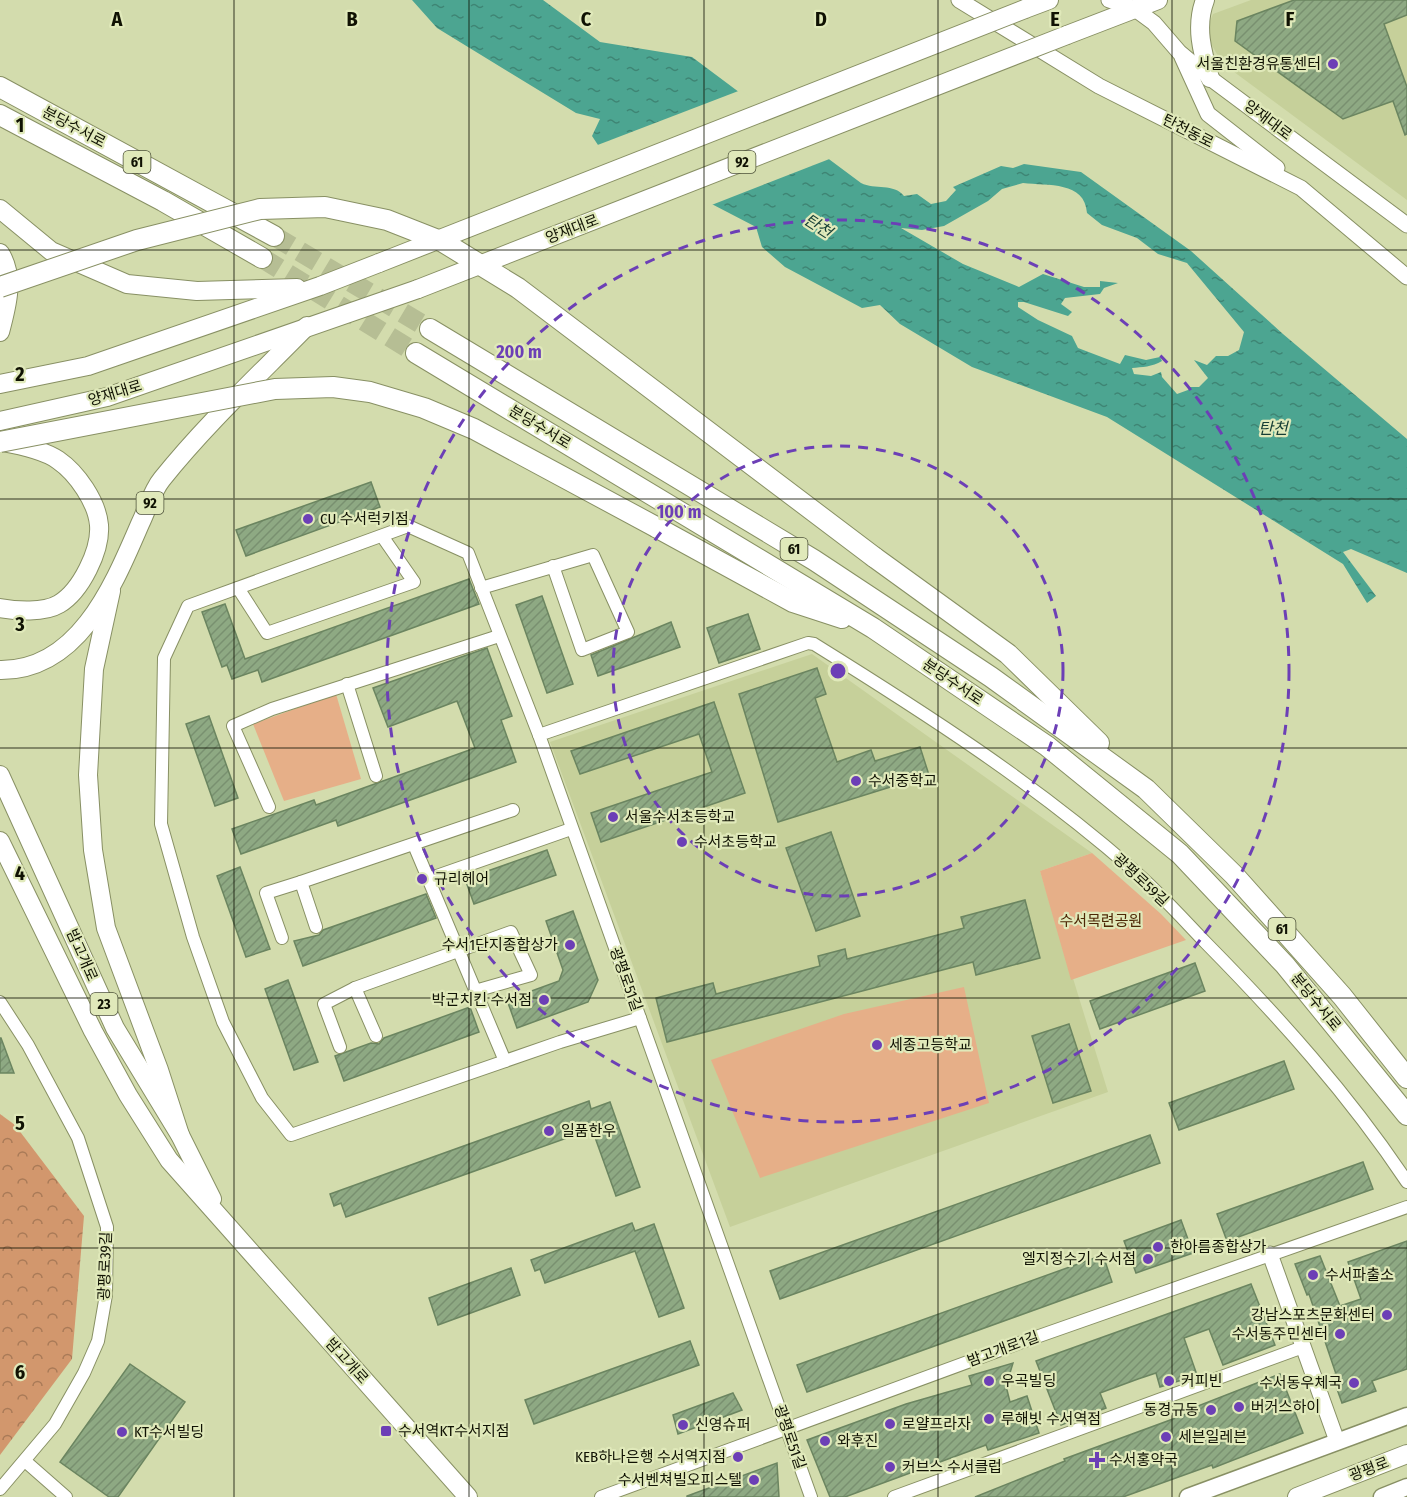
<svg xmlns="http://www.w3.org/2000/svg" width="1407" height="1497" font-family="'Fira Sans Condensed','Noto Sans KR',sans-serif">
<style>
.built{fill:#c6d09a}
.green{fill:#e6af88}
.forest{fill:url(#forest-crowns)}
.water{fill:url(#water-ripples);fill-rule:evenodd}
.pier{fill:#d3dcad}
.building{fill:url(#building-hatch);stroke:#6b8560;stroke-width:1.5}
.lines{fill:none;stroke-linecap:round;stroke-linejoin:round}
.trunk-tunnel{stroke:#b6be94;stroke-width:20;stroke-dasharray:20 10;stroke-linecap:butt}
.minor-casing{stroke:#889064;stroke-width:14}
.tertiary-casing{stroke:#889064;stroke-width:17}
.secondary-casing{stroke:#889064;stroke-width:19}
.primary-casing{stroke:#889064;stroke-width:20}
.trunk-casing{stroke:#889064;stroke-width:22}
.minor{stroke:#fff;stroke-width:12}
.tertiary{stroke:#fff;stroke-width:15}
.secondary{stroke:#fff;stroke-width:16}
.primary{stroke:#fff;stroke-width:18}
.trunk{stroke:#fff;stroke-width:20}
.primary-bridge-casing{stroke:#889064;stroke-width:20;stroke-linecap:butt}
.trunk-bridge-casing{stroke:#889064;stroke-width:22;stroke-linecap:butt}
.primary-bridge{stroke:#fff;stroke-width:18}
.trunk-bridge{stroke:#fff;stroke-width:20}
.grid{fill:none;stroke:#101203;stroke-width:1.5;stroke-opacity:0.55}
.ring{fill:none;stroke:#6c3fb6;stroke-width:3;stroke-dasharray:10 8}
.poi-dot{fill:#6c3fb6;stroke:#e0e9ba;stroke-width:2}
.labels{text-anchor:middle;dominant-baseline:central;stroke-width:4.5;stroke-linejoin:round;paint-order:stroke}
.shield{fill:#e0e9ba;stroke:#4e523a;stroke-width:1.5}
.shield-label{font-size:14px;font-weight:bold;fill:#101203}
.poi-label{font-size:15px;fill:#101203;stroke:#e0e9ba;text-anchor:start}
.street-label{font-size:15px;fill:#101203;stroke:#e0e9ba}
.park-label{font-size:15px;fill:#4d2705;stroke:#e0e9ba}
.water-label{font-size:16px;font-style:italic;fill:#153e35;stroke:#e0e9ba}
.grid-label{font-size:20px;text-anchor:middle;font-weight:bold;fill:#101203;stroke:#e0e9ba;stroke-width:4.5;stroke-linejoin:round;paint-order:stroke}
.centre{fill:#6c3fb6;stroke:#e0e9ba;stroke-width:3}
.ring-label{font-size:18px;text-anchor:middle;font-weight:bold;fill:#6c3fb6;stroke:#e0e9ba;stroke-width:4.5;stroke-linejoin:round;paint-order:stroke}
</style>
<defs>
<pattern id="forest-crowns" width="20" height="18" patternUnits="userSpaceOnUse" patternTransform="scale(1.5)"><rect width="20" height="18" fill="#d2976d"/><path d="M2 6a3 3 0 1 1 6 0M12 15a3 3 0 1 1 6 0" fill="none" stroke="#a97a57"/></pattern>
<pattern id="water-ripples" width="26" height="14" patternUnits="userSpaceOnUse" patternTransform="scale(1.5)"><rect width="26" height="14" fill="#4ca591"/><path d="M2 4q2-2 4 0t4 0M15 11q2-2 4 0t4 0" fill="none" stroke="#3e8574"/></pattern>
<pattern id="building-hatch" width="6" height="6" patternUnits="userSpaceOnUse" patternTransform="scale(1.5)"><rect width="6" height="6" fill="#8ea983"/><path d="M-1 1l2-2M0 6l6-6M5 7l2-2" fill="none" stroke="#799070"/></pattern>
</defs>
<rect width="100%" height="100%" fill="#d3dcad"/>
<g class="built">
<path d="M1251 0H1407V200L1222 63 1205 33 1213 14Z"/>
<path d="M812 654 1092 853 1040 871 1108 1092 730 1227 550 742Z"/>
</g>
<g class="green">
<path d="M336 694 361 779 284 801 253 724Z"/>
<path d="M1092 853 1161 914 1186 940 1071 980 1040 871Z"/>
<path d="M964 987 989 1103 760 1178 711 1060 844 1014Z"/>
</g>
<path class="forest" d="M0 1114 15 1125 84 1216 72 1359 0 1455Z"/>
<path class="water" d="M412 0H543L600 42 692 57 861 183C875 190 894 183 904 196L917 194 931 204 946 201 956 190 953 187 1001 166 1013 168 1024 164 1081 172 1191 251 1283 334 1407 439V573L1351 549 1343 552 1376 596 1367 603 1343 564 1107 417 972 367 900 324 880 305 862 308 785 267 762 247 756 227 598 145 592 136 600 119 576 113 437 28ZM1023 183C1048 186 1085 181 1087 213L1102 225 1137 238 1158 254 1187 263 1244 332 1239 350 1228 356H1216L1207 365 1194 360 1208 378 1199 387H1190L1188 390 1177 394 1162 377 1161 372 1151 376 1134 374 1132 368C1142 367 1152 367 1162 361L1160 357 1146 360 1125 355 1120 364 1078 348 1072 336 1038 320 1018 307V302H1024L1068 316 1072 312 1061 304 1065 298 1100 294 1104 288 1118 283 1100 281V287H1084L1043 274 1019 287 963 264 901 228 922 230 944 226 988 201 1002 189Z"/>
<path class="pier" d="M741 90 832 158 709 206 595 146Z"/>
<g class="building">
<path d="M1294 0H1407V15L1384 24 1407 87V134L1405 135 1393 101 1343 119 1235 41 1237 21Z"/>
<path d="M371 482 380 507 246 556 236 530Z"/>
<path d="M469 579 479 604 262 682 258 670 232 679 227 665 222 667 202 612 225 604 245 659Z"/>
<path d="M542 596 573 684 547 693 516 605Z"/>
<path d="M748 614 760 649 719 663 707 628Z"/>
<path d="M671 622 680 647 598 676 591 655Z"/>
<path d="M487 648 512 716 501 720 516 762 338 826 336 820 241 854 232 829 314 800 316 805 475 748 457 701 388 727 373 688Z"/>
<path d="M817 668 826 694 815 698 837 762 871 750 875 761 920 747 929 775 778 822 739 694Z"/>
<path d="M714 702 745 793 601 842 591 813 712 772 699 734 580 774 571 751Z"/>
<path d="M209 716 238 798 215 806 186 724Z"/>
<path d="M831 832 860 916 816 931 786 848Z"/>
<path d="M547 850 556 875 474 904 465 879Z"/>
<path d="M240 867 270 949 246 957 217 876Z"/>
<path d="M426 894 436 918 303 966 294 941 319 935 323 930Z"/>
<path d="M1025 900 1040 958 976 975 973 962 667 1042 656 998 713 983 716 994 820 966 818 956 845 949 847 959 964 928 961 917Z"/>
<path d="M573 911 598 980 588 1002 517 1028 507 1000 559 981 563 970 546 921Z"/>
<path d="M1195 963 1205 991 1100 1029 1090 1001Z"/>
<path d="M288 980 318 1062 294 1070 265 989Z"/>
<path d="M470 1007 479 1032 344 1081 335 1056 371 1043 379 1044 384 1038Z"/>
<path d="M1069 1024 1091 1091 1053 1103 1032 1036Z"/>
<path d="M0 1038H1L14 1073H0Z"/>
<path d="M1284 1061 1294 1089 1179 1130 1169 1103Z"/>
<path d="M589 1101 591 1109 610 1102 640 1187 616 1196 592 1129 346 1217 341 1203 334 1206 330 1194Z"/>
<path d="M1150 1135 1160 1163 780 1299 770 1271Z"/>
<path d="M1363 1162 1373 1189 1227 1241 1217 1214Z"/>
<path d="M1181 1220 1193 1253 1136 1273 1124 1241Z"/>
<path d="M632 1223 635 1231 654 1224 684 1308 659 1317 635 1251 545 1283 540 1269 535 1271 531 1260Z"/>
<path d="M1407 1241V1369L1372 1381 1376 1391 1342 1403 1332 1375 1336 1374 1309 1294 1307 1295 1295 1264 1320 1256 1340 1306 1361 1299 1348 1262Z"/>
<path d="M1103 1255 1112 1282 807 1392 797 1365Z"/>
<path d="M511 1268 520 1295 438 1325 429 1298Z"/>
<path d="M1251 1284 1275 1345 1223 1365 1209 1329 1184 1338 1197 1375 1160 1387 1156 1373 1138 1379 1100 1393 1106 1408 1061 1425 1036 1361Z"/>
<path d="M690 1341 699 1365 534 1424 525 1400Z"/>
<path d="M1013 1363 1006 1386 1010 1402 1027 1396 1039 1433 988 1450 986 1445 845 1497H830L807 1440 906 1404 972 1385 969 1376Z"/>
<path d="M130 1364 185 1402 118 1497H109L60 1462Z"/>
<path d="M1280 1374 1303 1433 1213 1468 1212 1465 1123 1497H975L1065 1461 1064 1459 1192 1412 1190 1409Z"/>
<path d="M733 1393 742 1410 678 1434 673 1415Z"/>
<path d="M777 1463 779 1497H687V1496Z"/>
</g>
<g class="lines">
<g class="trunk-tunnel">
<path d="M274 236 430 329"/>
<path d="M262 258 416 353"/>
</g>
<defs>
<g id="minor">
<path d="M238 588 267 633 414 582 382 536"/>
<path d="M481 588 593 555 628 632 582 650 553 566"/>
<path d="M347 684 376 776"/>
<path d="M539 735 468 553 408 526 188 606 164 658 161 824 193 937 223 1022 262 1098 291 1135 560 1042 640 1018"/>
<path d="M269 807 233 726 272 709 499 636"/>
<path d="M414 845 505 1061"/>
<path d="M428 879 571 829"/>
<path d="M316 927 301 882 513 810"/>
<path d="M282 938 266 893 301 882"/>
<path d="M0 1002 28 1045 78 1138 107 1227 106 1295 98 1341 84 1373 55 1424 0 1489"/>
<path d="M376 1036 355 988 511 932 531 975 475 991"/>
<path d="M340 1047 324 1004 355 988"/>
<path d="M25 1461 66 1497"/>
<path d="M601 1497 1022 1342 1407 1207"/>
<path d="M811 1497 539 735 808 643 814 644C925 713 1034 783 1132 869 1158 891 1182 918 1206 943 1279 1017 1349 1095 1407 1182"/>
<path d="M894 1497 1303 1347"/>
</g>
<g id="tertiary">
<path d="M959 0 1099 86 1301 188 1407 277"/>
<path d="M1109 0 1135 9 1154 23 1179 52 1210 78 1407 225"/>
<path d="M1182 57 1208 114 1277 168"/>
<path d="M1270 1254 1337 1441"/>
</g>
<g id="secondary">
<path d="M1188 1497 1407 1416"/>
<path d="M1382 1497 1407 1487"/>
</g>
<g id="primary">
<path d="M1205 0C1195 26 1202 52 1210 78"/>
<path d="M1025 9 1049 0"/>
<path d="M1067 35 1158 0"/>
<path d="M0 209 51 251 127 284 197 291 297 288"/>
<path d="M0 253C15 277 7 306 0 332"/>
<path d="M0 384 88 366 320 286 379 263"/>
<path d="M0 421 107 397 418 289"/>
<path d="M111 591 94 669 88 775 93 850 106 928 159 1070 180 1135"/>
<path d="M0 608C16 611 44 613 59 604 81 591 101 550 99 525 97 502 77 473 58 460 44 450 19 445 2 442"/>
<path d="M0 670C79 671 114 584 140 524 147 510 152 491 162 479 206 424 258 376 307 326"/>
<path d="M0 775 115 1028 180 1135 212 1199"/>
<path d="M0 841 93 1031 128 1095 169 1160 468 1497"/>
<path d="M1297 1497 1407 1454"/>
</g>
<g id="trunk">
<path d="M0 87 274 236"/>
<path d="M0 115 163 201 262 258"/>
<path d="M430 329 814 560 991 677 1146 789 1234 875 1342 996 1407 1078"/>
<path d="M416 353 873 628 1047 746 1180 854 1285 965 1407 1115"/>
<path d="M656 527 793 602 842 618"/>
<path d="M874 557 1008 654 1099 743"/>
</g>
</defs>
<use href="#minor" class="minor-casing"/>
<use href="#tertiary" class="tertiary-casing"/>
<use href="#secondary" class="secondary-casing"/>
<use href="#primary" class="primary-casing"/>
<use href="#trunk" class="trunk-casing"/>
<use href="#minor" class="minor"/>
<use href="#tertiary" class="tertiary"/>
<use href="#secondary" class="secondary"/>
<use href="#primary" class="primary"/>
<use href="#trunk" class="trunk"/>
<defs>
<g id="primary-bridge">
<path d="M379 263 1025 9"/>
<path d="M418 289 1067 35"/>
</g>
<g id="trunk-bridge">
<path d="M0 287 137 240 260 209 325 207 387 220 443 242 518 288 874 557"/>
<path d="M0 442 275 389 333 387 370 392 424 408 474 429 656 527"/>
</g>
</defs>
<use href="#primary-bridge" class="primary-bridge-casing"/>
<use href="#trunk-bridge" class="trunk-bridge-casing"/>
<use href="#primary-bridge" class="primary-bridge"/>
<use href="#trunk-bridge" class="trunk-bridge"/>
</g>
<path class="grid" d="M234 0V1497M469 0V1497M704 0V1497M938 0V1497M1172 0V1497M0 250H1407M0 499H1407M0 748H1407M0 998H1407M0 1248H1407"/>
<g class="ring">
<circle cx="838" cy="671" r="225"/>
<circle cx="838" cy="671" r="451"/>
</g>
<g class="poi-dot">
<circle cx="1333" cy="64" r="6"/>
<circle cx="308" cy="519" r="6"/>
<circle cx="856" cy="781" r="6"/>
<circle cx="613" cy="817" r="6"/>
<circle cx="682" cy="842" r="6"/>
<circle cx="422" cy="879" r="6"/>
<circle cx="570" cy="945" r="6"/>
<circle cx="544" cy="1000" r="6"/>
<circle cx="877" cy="1045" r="6"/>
<circle cx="549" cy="1131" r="6"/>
<circle cx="1158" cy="1247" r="6"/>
<circle cx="1148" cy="1259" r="6"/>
<circle cx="1313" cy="1275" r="6"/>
<circle cx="1387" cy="1315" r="6"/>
<circle cx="1340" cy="1334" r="6"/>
<circle cx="989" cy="1381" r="6"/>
<circle cx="1169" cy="1381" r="6"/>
<circle cx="1354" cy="1383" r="6"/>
<circle cx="1239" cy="1407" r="6"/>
<circle cx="1211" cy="1410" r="6"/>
<circle cx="989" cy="1419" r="6"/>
<circle cx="890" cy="1424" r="6"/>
<circle cx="683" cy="1425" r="6"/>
<rect x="380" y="1425" width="12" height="12" rx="3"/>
<circle cx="122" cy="1432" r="6"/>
<circle cx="1166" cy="1437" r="6"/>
<circle cx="825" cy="1441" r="6"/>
<circle cx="738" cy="1457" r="6"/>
<path d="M1094 1451h6v6h6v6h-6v6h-6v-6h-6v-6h6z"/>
<circle cx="890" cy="1467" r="6"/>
<circle cx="754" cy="1480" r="6"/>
</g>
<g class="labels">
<g class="shield">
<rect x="123.5" y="151" width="27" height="22" rx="4.5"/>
<rect x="728.5" y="151" width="27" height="22" rx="4.5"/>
<rect x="136.5" y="492" width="27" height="22" rx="4.5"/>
<rect x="780.5" y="538" width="27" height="22" rx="4.5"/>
<rect x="1268.5" y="918" width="27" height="22" rx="4.5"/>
<rect x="90.5" y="993" width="27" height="22" rx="4.5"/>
</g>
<g class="shield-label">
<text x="137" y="162">61</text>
<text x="742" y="162">92</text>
<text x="150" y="503">92</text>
<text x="794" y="549">61</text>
<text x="1282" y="929">61</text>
<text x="104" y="1004">23</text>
</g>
<g class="poi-label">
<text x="1321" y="64" text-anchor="end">서울친환경유통센터</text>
<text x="320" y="519">CU 수서럭키점</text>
<text x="868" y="781">수서중학교</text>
<text x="625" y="817">서울수서초등학교</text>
<text x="694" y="842">수서초등학교</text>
<text x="434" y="879">규리헤어</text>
<text x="558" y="945" text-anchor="end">수서1단지종합상가</text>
<text x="532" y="1000" text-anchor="end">박군치킨 수서점</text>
<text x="889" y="1045">세종고등학교</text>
<text x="561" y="1131">일품한우</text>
<text x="1170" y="1247">한아름종합상가</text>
<text x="1136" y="1259" text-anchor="end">엘지정수기 수서점</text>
<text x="1325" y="1275">수서파출소</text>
<text x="1375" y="1315" text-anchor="end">강남스포츠문화센터</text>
<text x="1328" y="1334" text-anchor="end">수서동주민센터</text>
<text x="1001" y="1381">우곡빌딩</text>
<text x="1181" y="1381">커피빈</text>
<text x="1342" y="1383" text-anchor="end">수서동우체국</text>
<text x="1251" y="1407">버거스하이</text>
<text x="1199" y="1410" text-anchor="end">동경규동</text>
<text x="1001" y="1419">루해빗 수서역점</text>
<text x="902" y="1424">로얄프라자</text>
<text x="695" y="1425">신영슈퍼</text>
<text x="398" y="1431">수서역KT수서지점</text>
<text x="134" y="1432">KT수서빌딩</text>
<text x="1178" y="1437">세븐일레븐</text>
<text x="837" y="1441">와후진</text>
<text x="726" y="1457" text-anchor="end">KEB하나은행 수서역지점</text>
<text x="1109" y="1460">수서홍약국</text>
<text x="902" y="1467">커브스 수서클럽</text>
<text x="742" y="1480" text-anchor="end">수서벤쳐빌오피스텔</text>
</g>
<g class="street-label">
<text transform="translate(1268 120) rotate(37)">양재대로</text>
<text transform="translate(74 127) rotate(28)">분당수서로</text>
<text transform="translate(1188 131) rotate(27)">탄천동로</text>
<text transform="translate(572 229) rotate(-21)">양재대로</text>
<text transform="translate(115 393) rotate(-17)">양재대로</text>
<text transform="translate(540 427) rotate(31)">분당수서로</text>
<text transform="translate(953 682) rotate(34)">분당수서로</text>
<text transform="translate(1141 880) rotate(43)">광평로59길</text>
<text transform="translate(82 955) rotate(66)">밤고개로</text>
<text transform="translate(626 979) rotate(70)">광평로51길</text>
<text transform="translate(1316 1002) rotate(51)">분당수서로</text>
<text transform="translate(105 1266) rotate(-88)">광평로39길</text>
<text transform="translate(1003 1349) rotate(-20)">밤고개로1길</text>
<text transform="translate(347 1361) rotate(48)">밤고개로</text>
<text transform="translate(790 1437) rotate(71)">광평로51길</text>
<text transform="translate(1369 1469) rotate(-21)">광평로</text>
</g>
<g class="park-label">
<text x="1101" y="921">수서목련공원</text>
</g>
<g class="water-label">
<text transform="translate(818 226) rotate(33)">탄천</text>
<text x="1273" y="428">탄천</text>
</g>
</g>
<g class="grid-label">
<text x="117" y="26">A</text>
<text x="352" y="26">B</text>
<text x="586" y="26">C</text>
<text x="821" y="26">D</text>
<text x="1055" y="26">E</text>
<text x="1290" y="26">F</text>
<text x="20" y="132">1</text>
<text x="20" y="381">2</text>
<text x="20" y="631">3</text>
<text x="20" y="880">4</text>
<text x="20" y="1130">5</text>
<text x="20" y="1379">6</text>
</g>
<circle cx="838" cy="671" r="9" class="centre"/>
<g class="ring-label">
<text x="519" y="358">200 m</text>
<text x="679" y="518">100 m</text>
</g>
</svg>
